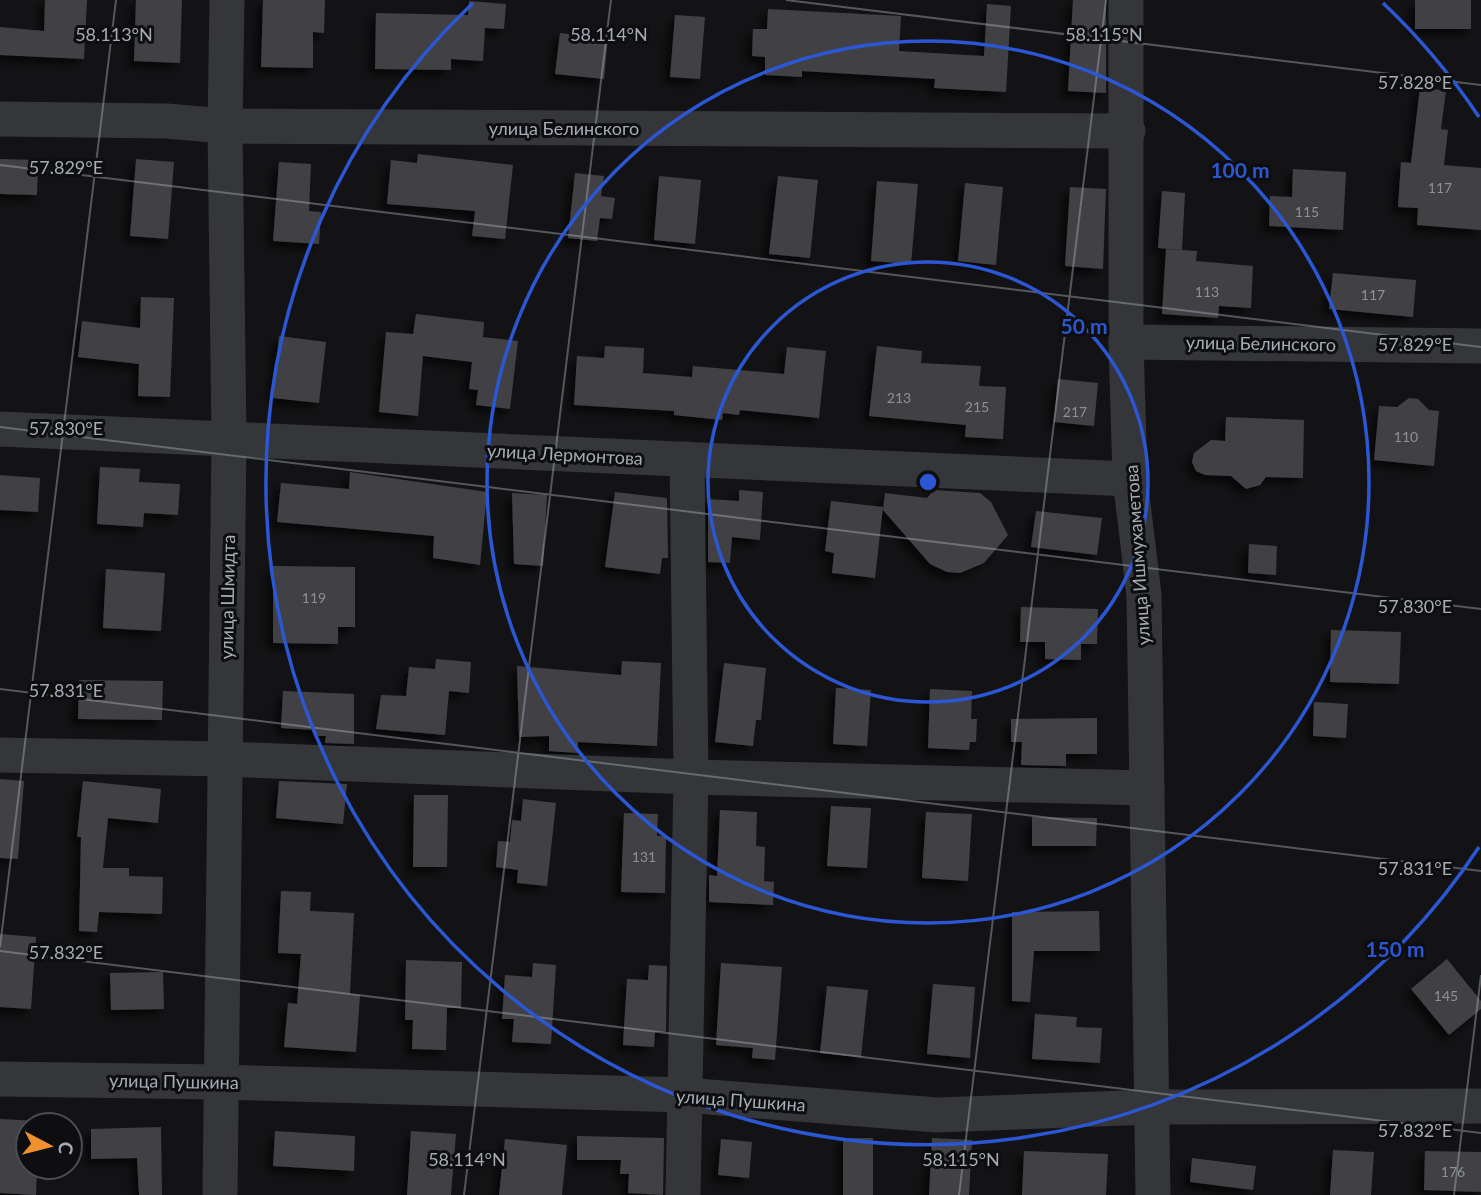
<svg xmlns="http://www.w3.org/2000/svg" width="1481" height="1195" font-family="Lato,sans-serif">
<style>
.building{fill:#3f4145;filter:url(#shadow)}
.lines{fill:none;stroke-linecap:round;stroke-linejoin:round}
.minor{stroke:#34363a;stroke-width:35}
.ticks{fill:none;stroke:#a5acb5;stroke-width:2;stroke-opacity:0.45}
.ring{fill:none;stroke:#2b57d4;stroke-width:3.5}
.labels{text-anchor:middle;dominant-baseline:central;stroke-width:6;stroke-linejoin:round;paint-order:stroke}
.number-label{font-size:14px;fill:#8c9199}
.street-label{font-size:18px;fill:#a5acb5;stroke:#0e0e10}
.ticks-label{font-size:18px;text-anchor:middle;fill:#a5acb5;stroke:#0e0e10;stroke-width:6;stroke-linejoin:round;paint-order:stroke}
.centre{fill:#2b57d4;stroke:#0e0e10;stroke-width:3.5}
.ring-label{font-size:21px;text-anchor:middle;font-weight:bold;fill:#2b57d4;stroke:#0e0e10;stroke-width:6;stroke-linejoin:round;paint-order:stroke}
</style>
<defs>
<filter id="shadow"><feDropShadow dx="-6" dy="6" stdDeviation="3.5" flood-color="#0009"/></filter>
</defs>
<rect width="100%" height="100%" fill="#131315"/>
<g class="building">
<path d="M45 0H87L84 59 0 55V27L44 31Z"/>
<path d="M136 0H182L180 63 134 61Z"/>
<path d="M263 0H325L324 33 313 32V68L261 67Z"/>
<path d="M1073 0H1106V93L1068 91Z"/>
<rect x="1415" y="0" width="56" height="29"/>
<path d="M469 1 506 4 504 29 485 28 483 61 451 59V70L375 69 376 13 468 15Z"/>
<path d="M987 4 1011 6 1006 92 934 88 935 79 802 71V77L765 75V57L752 56 753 29H767L768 9 901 16 899 51 984 56Z"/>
<path d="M675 15 705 17 700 79 670 77Z"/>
<path d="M560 33 608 38 604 79 555 74Z"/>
<path d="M1420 87 1446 91 1441 129 1448 130 1444 165 1481 168V230L1417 225 1418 208 1398 207 1401 162 1411 163Z"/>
<path d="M418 154 513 165 505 239 472 236 475 211 387 204 391 160 417 163Z"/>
<path d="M0 159 38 160 37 195 0 194Z"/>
<path d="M136 159 174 162 168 239 130 236Z"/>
<path d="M279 162 311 164 309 211 321 212 319 244 273 241Z"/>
<path d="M1293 169 1346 172 1343 230 1269 226 1270 196 1292 197Z"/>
<path d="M575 173 604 176 601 196 615 198 612 219 600 218 597 241 568 238Z"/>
<path d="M659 176 701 180 695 244 654 240Z"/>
<path d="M778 176 818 180 810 258 769 254Z"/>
<path d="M877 181 918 184 911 264 871 261Z"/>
<path d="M965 183 1003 187 996 265 958 261Z"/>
<path d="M1070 187 1106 189 1103 269 1065 266Z"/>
<path d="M1162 191 1185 193 1182 250 1158 248Z"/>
<path d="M1166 249 1197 251 1196 261 1253 266 1251 308 1219 306 1218 318 1162 314Z"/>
<path d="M1333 273 1416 280 1413 317 1329 309Z"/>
<path d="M141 297 174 298 170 397 138 396 139 364 78 357 82 321 140 328Z"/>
<path d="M416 314 484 322 483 337 518 341 510 409 476 405 478 390 469 389 472 362 423 356 418 416 379 412 386 332 413 334Z"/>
<path d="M279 336 326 342 319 403 273 398Z"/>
<path d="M605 346 644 348 643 373 692 377 693 366 784 374 787 347 826 351 819 418 740 410 739 415 723 413 722 420 674 415V411L574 405 577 356 604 358Z"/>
<path d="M877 346 922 351 921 363 981 366 979 386 1006 387 1003 439 965 437 966 425 869 416Z"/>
<path d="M1058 379 1098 383 1094 426 1054 422Z"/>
<path d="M1409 398 1418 399 1429 410 1439 411 1434 466 1374 460 1379 406 1397 407Z"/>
<path d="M1226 417 1304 420 1303 478 1266 477 1260 485 1246 489 1231 476 1205 475 1196 471 1192 462 1194 453 1211 440 1225 441Z"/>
<path d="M100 467 140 469 139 482 180 484 178 515 144 513 143 527 97 524Z"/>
<path d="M350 472 487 492 480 565 433 558 434 536 277 522 281 483 349 489Z"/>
<path d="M0 475 40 478 38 512 0 510Z"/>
<path d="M739 490 763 492 760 540 732 537 730 563 708 562V499L739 501Z"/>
<path d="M934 490 980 493 991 502 1008 535 984 563 960 573 947 572 930 564 883 510 885 493 927 498Z"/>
<path d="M615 492 667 498 668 558H662L660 574 605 567Z"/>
<path d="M512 493 547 495 543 566 514 564Z"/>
<path d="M831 501 883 507 875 578 832 573 834 553 825 551Z"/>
<path d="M1036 511 1102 518 1097 555 1031 547Z"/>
<path d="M1249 544 1277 546 1276 575 1248 573Z"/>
<path d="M273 566 355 567V627H338V644L273 643Z"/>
<path d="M106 569 165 573 161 631 103 628Z"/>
<path d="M1021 607 1098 609 1097 644H1081V660L1045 659V642H1020Z"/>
<path d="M1331 630 1401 632 1399 684 1330 682Z"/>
<path d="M436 659 471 662 469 693 449 691 445 735 376 729 381 695 406 696 409 667 435 669Z"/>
<path d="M622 661 661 663 657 746 578 742V753L549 751V736L519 737 517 666 621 675Z"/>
<path d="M724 663 766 668 761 720H756L753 746 715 742Z"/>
<path d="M79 680 163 681 162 720 78 719Z"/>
<path d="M836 688 871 690 867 746 833 744Z"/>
<path d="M930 689 972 691 971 719H977L976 742H970L969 750 928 748Z"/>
<path d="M283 691 354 694V744L325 743 326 736H314L315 730 281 728Z"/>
<path d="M1314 702 1348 704 1346 738 1313 736Z"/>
<path d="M1097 718V754H1066V766L1021 765 1022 742H1011V719Z"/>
<path d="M0 779 24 781 18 859 0 858Z"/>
<path d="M83 781 161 789 158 823 108 818 103 868H129V876L163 877 162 914 99 912 97 932 79 931 81 837H77Z"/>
<path d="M279 781 347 784 343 824 276 818Z"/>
<path d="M414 795H448L447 867H413Z"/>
<path d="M523 799 556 803 547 886 517 883 518 870 496 867 498 841 510 842 512 820 521 821Z"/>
<path d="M831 806 871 808 867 868 827 866Z"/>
<path d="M720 810 757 812 756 846 765 847 764 881 774 882 773 905 709 902V875L717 876Z"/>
<path d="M926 812 972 814 968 881 922 878Z"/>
<path d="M624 813 658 814 657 836H666L665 893 621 892Z"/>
<path d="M1032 817 1097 818 1096 846H1032Z"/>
<path d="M281 891 311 892 310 911 354 913 350 994 360 995 356 1052 284 1047 288 1003 297 1004 301 954 278 953Z"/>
<path d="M1099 911 1100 951H1034L1030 1002 1012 1001V912Z"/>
<path d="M0 934 36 937 31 1009 0 1007Z"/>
<path d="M1447 959 1481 1001V1009L1449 1035 1411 989Z"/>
<path d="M406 960 462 962 461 1008H447L446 1050 412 1049 413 1020H405Z"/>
<path d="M533 963 556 965 551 1044 512 1042 514 1019H502L505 975 532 977Z"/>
<path d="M721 963 782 967 775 1060 752 1058 753 1048 716 1045Z"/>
<path d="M649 965 667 966 666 1032H655L654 1047 623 1045 627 979 648 980Z"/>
<path d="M163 972 164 1009 111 1010 110 973Z"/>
<path d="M933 984 975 987 970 1058 927 1054Z"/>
<path d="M827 986 868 990 861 1057 820 1053Z"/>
<path d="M1035 1014 1077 1017 1076 1027 1102 1028 1100 1063 1032 1059Z"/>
<path d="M0 1119 40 1121V1125H28V1167H37L36 1195 0 1193Z"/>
<path d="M161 1127 162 1195H139L137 1158 91 1159V1129Z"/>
<path d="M275 1131 355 1136 354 1171 273 1166Z"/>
<path d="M411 1131 456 1134 451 1195H407Z"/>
<path d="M577 1136 664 1138 663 1195 628 1193 629 1174H620L621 1160H577Z"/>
<rect x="843" y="1138" width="30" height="57"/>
<path d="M932 1138 972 1140 969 1195H929Z"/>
<path d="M505 1139 567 1145 562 1195H499Z"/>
<path d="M721 1139 752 1142 749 1178 718 1175Z"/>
<path d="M1333 1150 1374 1152 1371 1195H1330Z"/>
<path d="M1024 1151 1108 1154 1106 1195H1022Z"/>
<path d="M1425 1151 1481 1152V1192L1424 1190Z"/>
<path d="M1192 1158 1256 1166 1253 1190 1190 1182Z"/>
</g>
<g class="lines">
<g class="minor">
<path d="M1126 0V342L1130 479 1144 595 1153 1195"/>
<path d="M0 119 166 121 225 126 1128 131"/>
<path d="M1126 342 1481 346"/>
<path d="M0 429 1130 479"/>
<path d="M0 755 225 759 691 777 1147 788"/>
<path d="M0 1079 221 1082 684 1095 937 1115 1151 1107 1481 1106"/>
<path d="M220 1195 229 439 225 126 227 0"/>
<path d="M683 1195 691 777 687 459"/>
</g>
</g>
<path class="ticks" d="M786 0 1481 85M0 165 1481 347M0 427 1481 609M0 689 1481 871M0 947 116 0M0 951 1481 1133M464 1195 611 0M959 1195 1106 0M1454 1195 1481 975"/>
<g class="ring">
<circle cx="928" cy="482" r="220"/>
<circle cx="928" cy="482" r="441"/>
<path d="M1479 847A661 661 0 1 1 473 3M1383 3A661 661 0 0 1 1479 117"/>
</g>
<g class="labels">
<g class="number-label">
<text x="1440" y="187">117</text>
<text x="1307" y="211">115</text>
<text x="1207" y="291">113</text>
<text x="1373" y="294">117</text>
<text x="899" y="397">213</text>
<text x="977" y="406">215</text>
<text x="1075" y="411">217</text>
<text x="1406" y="436">110</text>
<text x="314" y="597">119</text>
<text x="644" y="856">131</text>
<text x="1446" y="995">145</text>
<text x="1453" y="1171">176</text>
</g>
<g class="street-label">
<text x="564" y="128">улица Белинского</text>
<text transform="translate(1261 343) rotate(1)">улица Белинского</text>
<text transform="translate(565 454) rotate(3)">улица Лермонтова</text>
<text transform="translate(1137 555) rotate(-94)">улица Ишмухаметова</text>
<text transform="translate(227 597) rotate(-89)">улица Шмидта</text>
<text transform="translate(174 1081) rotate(1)">улица Пушкина</text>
<text transform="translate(741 1100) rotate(4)">улица Пушкина</text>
</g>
</g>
<g class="ticks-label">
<text x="114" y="41">58.113°N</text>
<text x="609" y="41">58.114°N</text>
<text x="1104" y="41">58.115°N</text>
<text x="1415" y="89">57.828°E</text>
<text x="66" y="174">57.829°E</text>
<text x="1415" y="351">57.829°E</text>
<text x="66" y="435">57.830°E</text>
<text x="1415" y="613">57.830°E</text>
<text x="66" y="697">57.831°E</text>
<text x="1415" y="875">57.831°E</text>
<text x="66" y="959">57.832°E</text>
<text x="1415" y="1137">57.832°E</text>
<text x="467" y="1166">58.114°N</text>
<text x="961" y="1166">58.115°N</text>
</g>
<circle cx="928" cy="482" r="10" class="centre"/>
<g class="ring-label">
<text x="1240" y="178">100 m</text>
<text x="1084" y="334">50 m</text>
<text x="1395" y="957">150 m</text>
</g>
<g transform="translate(49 1146) rotate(97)"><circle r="33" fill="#0e0e10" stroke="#4a4d52" stroke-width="2"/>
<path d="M0-5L12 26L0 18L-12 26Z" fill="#f1902f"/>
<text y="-10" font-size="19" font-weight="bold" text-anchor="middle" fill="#a5acb5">С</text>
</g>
</svg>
